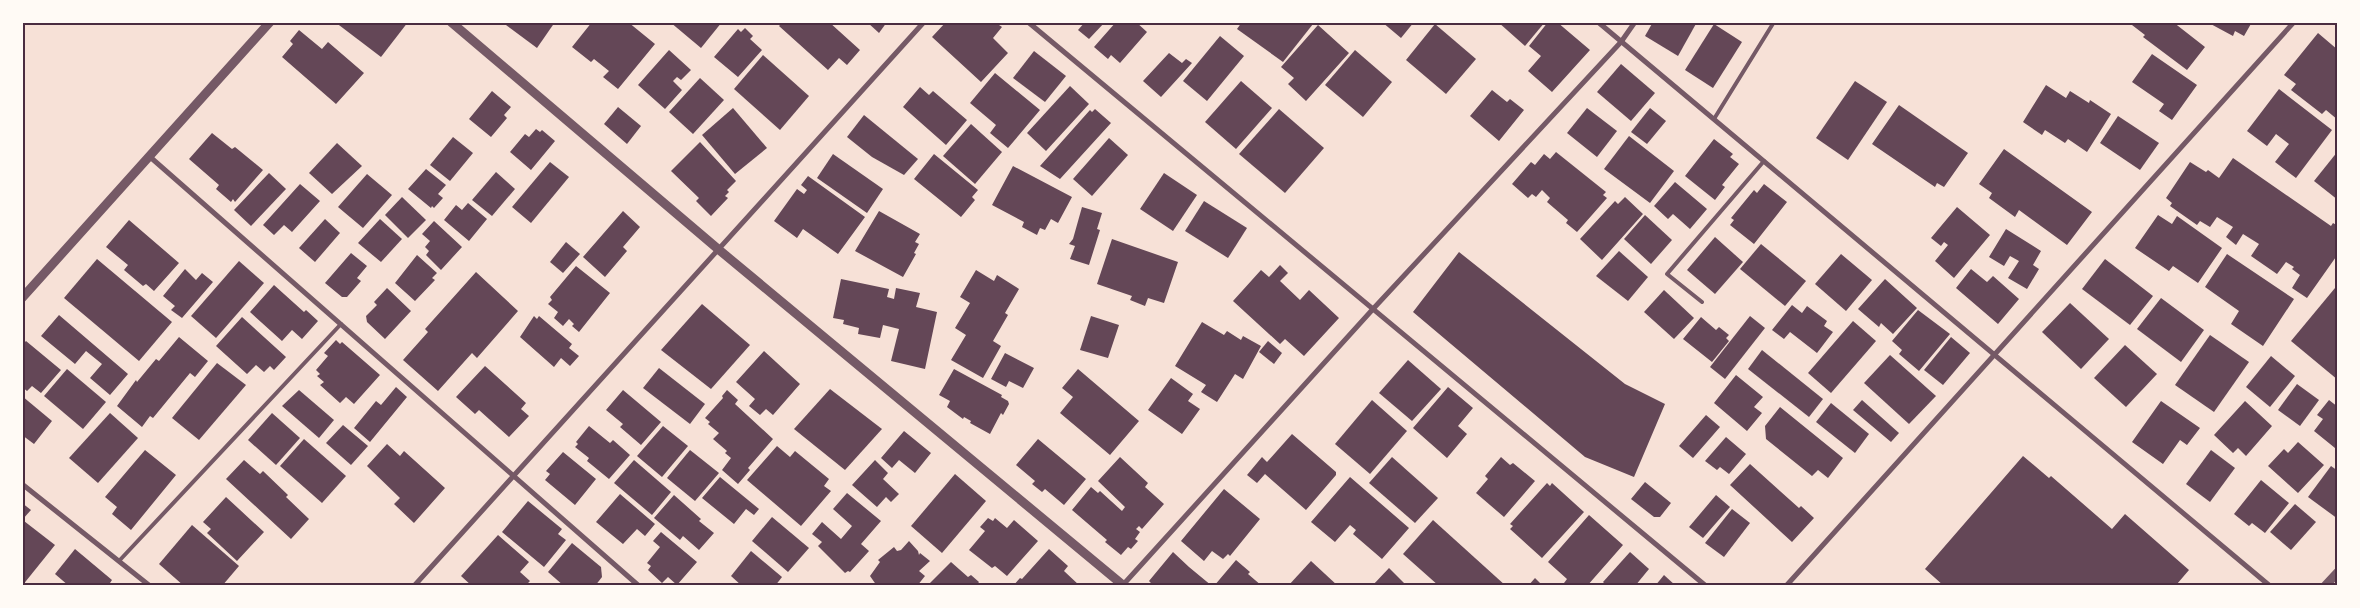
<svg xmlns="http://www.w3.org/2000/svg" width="2360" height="608" font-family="'Alegreya Sans',sans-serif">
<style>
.building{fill:#644757}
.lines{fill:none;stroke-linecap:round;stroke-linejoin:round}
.service{stroke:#755966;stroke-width:4}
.minor{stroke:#755966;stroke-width:5}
.tertiary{stroke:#755966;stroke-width:9}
.neatline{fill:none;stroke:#4a2c40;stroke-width:2}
</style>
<rect width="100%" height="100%" fill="#f7e1d7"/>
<g class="building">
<path d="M335 22H408L381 57Z"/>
<path d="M502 22H555L537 48Z"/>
<path d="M592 22H628L655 44 618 89 603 77 609 71 594 59 591 62 572 47Z"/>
<path d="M670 22H722L701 48Z"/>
<path d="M783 22H829L860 50 847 65 839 58 828 70 779 26Z"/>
<path d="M867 22H887L879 33Z"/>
<path d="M946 22H1001L999 25 1002 27 993 38 1008 53 981 82 932 37Z"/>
<path d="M1085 22H1105L1089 39 1078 30Z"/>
<path d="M1116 22H1136L1147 32 1120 63 1111 55 1108 59 1094 47Z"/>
<path d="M1242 22H1312L1313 24 1283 62 1237 29Z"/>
<path d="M1382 22H1414L1401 38Z"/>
<path d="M1498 22H1545L1525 46Z"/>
<path d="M1548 22H1557L1590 50 1552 92 1528 71 1541 56 1529 46Z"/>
<path d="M1653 22H1697L1678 56 1645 36Z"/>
<path d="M2134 22H2173L2205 47 2187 70 2143 37 2145 35 2132 25Z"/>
<path d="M2207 22H2252L2244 36 2235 31 2233 36Z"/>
<path d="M1435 24 1476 59 1446 94 1406 60Z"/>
<path d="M1714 24 1742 42 1713 88 1685 70Z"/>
<path d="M1318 25 1349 53 1306 101 1288 84 1294 78 1281 67Z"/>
<path d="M745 28 753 36 750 39 762 50 738 77 714 57 738 29 741 32Z"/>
<path d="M299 30 322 49 328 42 364 73 336 104 282 57 293 44 290 41Z"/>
<path d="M2318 33 2338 50V120L2326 110 2322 114 2291 90 2296 84 2284 75Z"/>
<path d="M1220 36 1244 56 1207 101 1183 81Z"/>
<path d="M669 50 691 70 681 80 677 77 673 81 682 90 665 109 638 85Z"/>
<path d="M1355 50 1392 82 1363 117 1325 85Z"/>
<path d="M1034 51 1066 76 1045 102 1013 78Z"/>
<path d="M1169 53 1182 63 1186 59 1192 63 1161 97 1143 81Z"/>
<path d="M2152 54 2197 85 2172 120 2159 111 2164 104 2132 82Z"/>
<path d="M763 55 809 96 780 130 734 89Z"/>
<path d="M1621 64 1655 93 1631 121 1597 92Z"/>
<path d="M995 73 1040 110 1008 148 990 133 996 125 970 103Z"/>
<path d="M700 78 724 100 693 134 669 112Z"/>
<path d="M1241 81 1272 108 1236 149 1205 122Z"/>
<path d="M1855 81 1887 102 1848 160 1816 138Z"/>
<path d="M2046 85 2066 98 2070 91 2089 103 2090 100 2111 114 2087 152 2068 139 2065 143 2045 130 2042 135 2023 122Z"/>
<path d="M1070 86 1089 104 1046 151 1027 133Z"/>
<path d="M920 87 929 95 933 91 967 120 946 145 903 107Z"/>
<path d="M2279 89 2332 130 2296 178 2275 162 2289 144 2276 134 2267 146 2247 131Z"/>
<path d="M1492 90 1507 102 1510 99 1524 110 1499 141 1470 116Z"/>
<path d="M492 91 511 107 504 115 507 118 491 137 469 119Z"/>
<path d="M1899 105 1968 153 1944 187 1937 183 1935 187 1872 144Z"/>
<path d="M618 107 641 126 627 144 604 124Z"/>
<path d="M733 108 767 148 735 174 702 135Z"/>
<path d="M1587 108 1617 131 1597 157 1567 133Z"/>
<path d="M1650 108 1666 121 1647 144 1631 132Z"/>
<path d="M1095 109 1111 123 1060 179 1040 166 1090 110 1092 112Z"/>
<path d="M1279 109 1324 148 1285 193 1239 154Z"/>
<path d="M864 115 918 159 904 175 872 157 847 137Z"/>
<path d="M2118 116 2159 143 2140 170 2100 143Z"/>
<path d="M971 124 1002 152 975 184 943 156Z"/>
<path d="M536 129 540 132 542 130 555 141 531 170 510 152 525 134 529 137Z"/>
<path d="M212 133 232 149 235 147 263 170 235 202 233 199 231 202 216 189 219 185 189 159Z"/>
<path d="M1629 136 1674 171 1650 203 1604 169Z"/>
<path d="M453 137 473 153 450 181 430 165Z"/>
<path d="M1109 138 1128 155 1092 196 1073 179Z"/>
<path d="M1714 139 1733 154 1730 157 1739 164 1722 185 1725 187 1715 200 1685 176Z"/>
<path d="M700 142 736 181 727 190 729 192 725 196 728 198 711 216 696 201 699 198 671 171Z"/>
<path d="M337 143 362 166 332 194 309 173Z"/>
<path d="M2004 149 2092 212 2067 245 2019 210 2015 217 1989 198 1992 193 1979 184Z"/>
<path d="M2338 151V200L2314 181Z"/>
<path d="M1556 152 1606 192 1603 195 1607 198 1577 232 1566 223 1568 220 1547 202 1550 198 1542 190 1536 197 1532 194 1528 198 1512 184 1531 162 1535 165 1544 154 1550 159Z"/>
<path d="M833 154 883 189 867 213 817 178Z"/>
<path d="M934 154 978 190 972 197 975 200 961 217 914 179Z"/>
<path d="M2233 158 2331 226 2333 223 2338 226V254L2307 298 2292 288 2300 275 2292 269 2294 267 2286 262 2277 274 2251 256 2259 244 2243 234 2236 245 2226 237 2233 227 2217 217 2210 227 2200 221 2197 225 2170 206 2172 203 2166 198 2190 162 2206 172 2208 170 2219 178Z"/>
<path d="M550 162 569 177 531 223 512 207Z"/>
<path d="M1013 166 1072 197 1058 223 1051 219 1045 230 1040 228 1037 235 1022 227 1024 222 992 205Z"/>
<path d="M426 169 446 185 438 194 443 198 434 208 432 206 431 208 408 189Z"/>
<path d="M496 172 515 189 492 216 472 200Z"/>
<path d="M269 173 286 189 251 226 234 210Z"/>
<path d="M1164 173 1197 195 1173 231 1140 209Z"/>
<path d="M367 174 392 195 363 228 338 207Z"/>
<path d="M808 176 865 217 838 254 803 229 797 238 774 221 797 189 804 194 807 190 801 185Z"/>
<path d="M1675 182 1707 209 1690 229 1673 214 1668 219 1654 206Z"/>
<path d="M300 184 320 201 292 232 284 225 274 235 263 225Z"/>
<path d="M1764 184 1787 202 1754 244 1730 225 1734 220 1731 218 1754 190 1757 193Z"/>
<path d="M402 197 426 220 408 238 385 215Z"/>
<path d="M1625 197 1643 214 1602 260 1580 239 1615 201 1618 204Z"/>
<path d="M1204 201 1247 228 1228 258 1185 231Z"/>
<path d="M468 203 487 219 469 241 444 220 456 205 462 210Z"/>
<path d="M1082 207 1102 213 1097 229 1100 230 1089 265 1070 259 1075 246 1069 244 1073 239Z"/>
<path d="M1957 207 1990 235 1954 278 1935 261 1948 245 1944 242 1941 246 1931 238Z"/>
<path d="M623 211 640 227 623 247 627 251 605 277 583 257Z"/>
<path d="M879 211 920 234 915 242 919 244 914 253 916 254 903 277 855 251Z"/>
<path d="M1645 215 1672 240 1651 264 1624 239Z"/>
<path d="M2158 215 2172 224 2177 216 2222 248 2198 283 2173 266 2169 271 2135 248Z"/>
<path d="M325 219 340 233 315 262 299 248Z"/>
<path d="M380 219 402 239 381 262 358 243Z"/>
<path d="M129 220 179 263 154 291 146 284 143 286 124 270 128 265 106 247Z"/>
<path d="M434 221 462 247 441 270 426 255 429 251 425 247 430 241 422 234Z"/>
<path d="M2006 229 2041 251 2033 265 2039 269 2027 289 2008 278 2019 261 2010 256 2004 266 1989 257Z"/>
<path d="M1715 237 1743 262 1715 294 1687 270Z"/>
<path d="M1112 239 1178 262 1164 303 1148 298 1145 306 1130 300 1132 296 1097 284Z"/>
<path d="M566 242 580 254 563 273 550 262Z"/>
<path d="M1761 244 1806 281 1785 306 1740 269Z"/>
<path d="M1619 251 1648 277 1628 301 1596 276Z"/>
<path d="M1459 252 1625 384 1665 404 1634 477 1585 457 1413 312Z"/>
<path d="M351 253 367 266 357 278 361 281 347 297H342L325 283Z"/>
<path d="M1841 254 1872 280 1846 311 1815 284Z"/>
<path d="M2227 254 2294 299 2263 346 2231 324 2239 311 2205 287Z"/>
<path d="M417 255 437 273 432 278 435 280 415 301 395 283Z"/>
<path d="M97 259 172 322 139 361 64 298Z"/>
<path d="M2105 259 2153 296 2130 325 2082 289Z"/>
<path d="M239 261 264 283 216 338 191 316Z"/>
<path d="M1280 265 1288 273 1280 281 1300 300 1309 290 1339 318 1304 356 1285 339 1280 344 1233 301 1261 270 1269 277Z"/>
<path d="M576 266 610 293 579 332 572 326 574 324 569 319 563 326 554 318 558 312 548 304 552 300 550 297Z"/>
<path d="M185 269 196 280 202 273 213 282 182 318 171 310 175 306 163 296Z"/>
<path d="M1971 269 1987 282 1993 276 2019 299 1998 324 1956 288Z"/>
<path d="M976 270 994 281 997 275 1019 289 1005 313 1008 315 993 341 1001 346 983 378 951 360 966 335 955 328 970 303 960 297Z"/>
<path d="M476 272 518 311 477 358 472 353 438 391 403 360 428 332 425 329Z"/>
<path d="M841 279 889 289 887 297 894 299 896 288 920 293 916 307 937 312 925 369 891 361 899 329 883 325 880 338 858 334 859 328 843 324 844 320 833 318Z"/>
<path d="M1885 279 1917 308 1893 334 1881 323 1879 327 1858 309Z"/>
<path d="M274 285 304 312 306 310 318 321 302 339 292 330 282 341 250 312Z"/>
<path d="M387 288 411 311 385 339 367 322 366 316 377 305 374 302Z"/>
<path d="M2335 288 2338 290V380L2291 341Z"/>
<path d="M1664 290 1694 318 1674 339 1644 312Z"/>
<path d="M2161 298 2204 330 2181 362 2137 329Z"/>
<path d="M2070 303 2109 339 2081 369 2042 332Z"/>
<path d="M702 304 750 345 711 389 661 350Z"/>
<path d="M1792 305 1802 313 1807 306 1827 321 1824 326 1833 332 1817 353 1790 332 1784 339 1772 330Z"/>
<path d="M1918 310 1950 334 1919 371 1899 354 1902 350 1892 341Z"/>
<path d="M59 315 128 374 110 395 90 378 102 364 86 351 75 364 41 336Z"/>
<path d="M534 316 537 319 539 316 572 344 569 348 579 356 570 366 561 358 554 367 520 337Z"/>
<path d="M1091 316 1119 325 1108 358 1080 350Z"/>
<path d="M1750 316 1765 328 1725 379 1710 367Z"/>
<path d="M242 317 286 357 274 370 270 366 264 372 256 365 247 374 216 346Z"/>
<path d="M1701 317 1716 330 1719 327 1729 335 1726 338 1729 341 1712 362 1683 339Z"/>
<path d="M1853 321 1876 341 1831 393 1808 373Z"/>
<path d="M1202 322 1224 335 1227 331 1241 340 1243 336 1261 346 1243 379 1235 374 1217 402 1201 392 1206 385 1175 366Z"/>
<path d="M2210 335 2249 362 2214 412 2175 385Z"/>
<path d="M179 337 208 361 195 377 190 373 153 418 150 416 142 427 117 406 136 380 137 382 156 359 159 361Z"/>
<path d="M1951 337 1970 353 1943 385 1924 370Z"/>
<path d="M336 340 340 344 342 342 380 375 354 404 346 397 340 403 320 385 324 382 317 376 320 374 316 370 328 356 324 353Z"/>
<path d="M26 341 61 370 41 393 32 386 27 391 22 387V345Z"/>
<path d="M1268 341 1282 353 1274 364 1259 352Z"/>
<path d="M2125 345 2157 374 2126 407 2094 378Z"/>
<path d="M1762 350 1823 399 1809 417 1748 369Z"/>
<path d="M764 351 800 384 773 415 766 409 760 415 749 406 755 399 736 382Z"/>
<path d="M1005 353 1034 368 1023 388 1009 381 1006 387 991 379Z"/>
<path d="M1890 355 1936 396 1909 424 1864 383Z"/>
<path d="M2271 356 2295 376 2270 407 2246 387Z"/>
<path d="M1408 360 1441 389 1412 421 1379 393Z"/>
<path d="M217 363 246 385 199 440 172 418Z"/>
<path d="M485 366 526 403 521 409 529 416 509 437 479 410 475 414 456 397Z"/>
<path d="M659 368 705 404 690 424 643 388Z"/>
<path d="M67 369 106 402 83 429 44 396Z"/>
<path d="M954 369 1002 395 1001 397 1008 401 1009 404 1003 415 1001 413 990 434 970 423 971 421 964 417 963 419 947 407 950 401 939 395Z"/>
<path d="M1078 369 1139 421 1110 455 1060 413 1073 397 1062 388Z"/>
<path d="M1736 375 1763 397 1754 407 1762 413 1747 431 1714 403Z"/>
<path d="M1171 378 1193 394 1188 401 1200 409 1182 434 1148 410Z"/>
<path d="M2297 384 2319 400 2300 426 2278 410Z"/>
<path d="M396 387 407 397 370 442 354 428 376 401 381 405Z"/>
<path d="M1448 387 1473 408 1458 426 1467 434 1447 458 1413 428Z"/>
<path d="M830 389 882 429 845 470 794 429Z"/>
<path d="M299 390 334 420 319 438 282 406Z"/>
<path d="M623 390 661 422 641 445 620 427 623 424 606 410Z"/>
<path d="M727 390 738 400 735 404 773 439 748 468 750 470 738 484 722 470 731 458 725 453 727 451 713 439 719 433 708 424 710 422 705 418 723 398 722 396Z"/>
<path d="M22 396 52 421 34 444 22 435Z"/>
<path d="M1372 400 1407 431 1370 474 1335 444Z"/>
<path d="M1862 400 1899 433 1891 442 1853 410Z"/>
<path d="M2329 400 2338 407V445L2335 448 2314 431 2323 419 2317 415Z"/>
<path d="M2161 401 2200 428 2187 445 2180 440 2163 464 2132 442Z"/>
<path d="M2245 401 2272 426 2246 456 2238 448 2233 453 2214 435Z"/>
<path d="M1831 403 1869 434 1855 453 1816 422Z"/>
<path d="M1780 407 1843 458 1828 478 1818 470 1812 476 1766 439 1765 426Z"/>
<path d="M110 413 138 438 98 483 69 458Z"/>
<path d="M272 413 300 438 276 465 248 440Z"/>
<path d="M1706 415 1720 427 1693 458 1679 446Z"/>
<path d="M343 425 368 446 351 465 326 443Z"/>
<path d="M589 426 610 443 613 440 630 455 609 479 587 461 589 458 575 447 578 444 576 442Z"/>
<path d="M663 426 688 446 662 477 637 456Z"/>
<path d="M904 431 931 453 915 473 899 460 892 468 881 458Z"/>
<path d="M1292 434 1336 472V475L1306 510 1265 474 1257 483 1247 475 1262 457 1267 462Z"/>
<path d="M1726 437 1746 454 1729 474 1720 467 1717 470 1705 461Z"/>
<path d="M304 439 346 476 322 503 280 466Z"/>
<path d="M1038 439 1086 479 1064 505 1045 489 1042 492 1032 484 1035 481 1016 465Z"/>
<path d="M2298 442 2324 465 2298 493 2268 466 2284 449 2288 453Z"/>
<path d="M387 444 400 456 404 451 445 488 414 523 394 504 400 498 367 466Z"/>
<path d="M777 446 790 457 795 451 829 479 824 486 831 491 801 526 747 480Z"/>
<path d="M145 450 176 475 131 530 112 514 117 507 105 497Z"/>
<path d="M690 450 719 473 695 501 667 478Z"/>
<path d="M2211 450 2235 468 2210 502 2186 484Z"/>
<path d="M563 452 596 479 575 505 545 480 550 474 546 471Z"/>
<path d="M2023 456 2049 478 2051 476 2112 529 2125 514 2189 570 2177 584 2178 586H1944L1925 569Z"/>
<path d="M1120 457 1148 483 1145 487 1164 504 1142 529 1139 526 1136 529 1140 532 1135 539 1138 541 1131 549 1128 547 1121 555 1105 542 1107 540 1072 510 1091 487 1098 493 1100 491 1122 511 1125 507 1098 481Z"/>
<path d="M1392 457 1438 498 1415 523 1369 483Z"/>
<path d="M1501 457 1510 465 1513 463 1535 481 1504 517 1476 493 1488 479 1485 476Z"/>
<path d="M244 460 260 474 263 471 288 495 286 497 309 519 291 539 226 479Z"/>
<path d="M634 460 671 492 652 515 614 483Z"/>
<path d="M875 460 888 473 883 479 899 494 891 502 886 497 877 507 852 485Z"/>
<path d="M1750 464 1799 508 1801 506 1814 518 1792 542 1730 485Z"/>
<path d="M2331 466 2338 471V519L2308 497Z"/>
<path d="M955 474 986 501 942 553 911 526Z"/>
<path d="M720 477 759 509 754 515 746 509 734 524 702 498Z"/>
<path d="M1350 477 1409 528 1382 559 1353 534 1356 530 1350 525 1335 542 1311 522Z"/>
<path d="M2261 480 2289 503 2265 533 2252 523 2249 526 2234 514Z"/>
<path d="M1645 482 1671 503 1660 517H1654L1631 499Z"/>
<path d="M1547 483 1550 486 1552 483 1584 512 1542 558 1510 529 1513 526 1510 524Z"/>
<path d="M1224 489 1260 519 1230 556 1228 554 1223 559 1212 551 1204 561 1181 541Z"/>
<path d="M847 493 881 521 861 544 869 551 850 572 848 571 845 573 818 546 822 542 812 534 822 522 841 539 852 526 833 509Z"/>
<path d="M620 494 655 524 645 536 637 529 623 544 596 522Z"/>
<path d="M674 495 701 519 699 521 714 533 699 550 683 536 680 540 654 518Z"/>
<path d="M1716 495 1730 507 1703 538 1689 527Z"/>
<path d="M226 497 264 532 237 561 207 533 211 529 203 522Z"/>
<path d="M528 501 562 529 558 534 566 540 544 567 502 532Z"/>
<path d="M22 503 31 510 22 520Z"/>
<path d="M2295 504 2316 522 2291 550 2270 532Z"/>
<path d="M1732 509 1750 523 1724 557 1705 543Z"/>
<path d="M1589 515 1623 545 1587 586H1567L1564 583 1567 579 1548 562Z"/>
<path d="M772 517 809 548 788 572 752 541Z"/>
<path d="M988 518 993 521 995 518 1007 528 1014 520 1038 541 1007 576 995 566 992 568 969 550 985 531 980 527Z"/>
<path d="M1433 520 1506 586H1439L1403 554Z"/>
<path d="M24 521 55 545 22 586V522Z"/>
<path d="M192 525 239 566 222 586H184L159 564Z"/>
<path d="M661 532 697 562 677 585 668 577 662 583 648 570 651 566 647 563 660 547 653 541Z"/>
<path d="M498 535 529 562 520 572 530 581 525 586H472L461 576Z"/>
<path d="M909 541 918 551 919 555 920 553 930 561 919 571 925 576 917 586H877L870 576 880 562 878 560 894 547 897 551 901 550Z"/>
<path d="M572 543 601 567 602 577 595 586H564L548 572Z"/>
<path d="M75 549 112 580 108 586H69L55 574Z"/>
<path d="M1049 549 1068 566 1064 571 1080 586H1013L1020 578 1022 579Z"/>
<path d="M751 551 782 577 775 586H742L731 576Z"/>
<path d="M1173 552 1189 567 1212 586H1154L1149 581Z"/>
<path d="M1630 552 1649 569 1635 586H1607L1603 582Z"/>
<path d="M1236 560 1250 572 1248 574 1262 586H1214Z"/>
<path d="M1311 561 1338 586H1288Z"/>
<path d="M951 562 968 577 971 575 979 582 976 586H927Z"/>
<path d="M1389 568 1407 586H1372Z"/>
<path d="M1664 575 1676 586H1655Z"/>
<path d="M1535 578 1543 586H1528Z"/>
</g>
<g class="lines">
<g class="service">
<path d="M1714 119 1774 22"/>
<path d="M1702 302 1667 274 1764 161"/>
<path d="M119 561 341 324"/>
</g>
<g class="minor">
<path d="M1028 22 1706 586"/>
<path d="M1598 22 2270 586"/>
<path d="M149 156 639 586"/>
<path d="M22 484 150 586"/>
<path d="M414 586 924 22"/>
<path d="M1122 586 1373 309 1621 42 1635 22"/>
<path d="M1786 586 2294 22"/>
</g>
<g class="tertiary">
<path d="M451 22 718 249 1124 586"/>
<path d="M22 298 270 22"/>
<path d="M2325 586 2338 572"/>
</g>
</g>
<rect width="2360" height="608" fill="none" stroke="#fffaf5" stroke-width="48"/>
<rect x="24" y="24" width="2312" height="560" class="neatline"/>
</svg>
